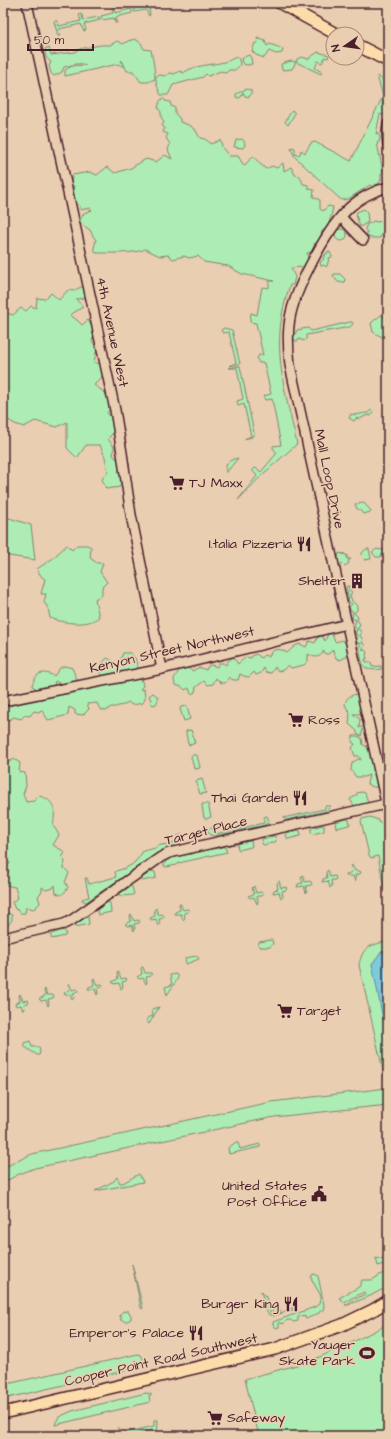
<svg xmlns="http://www.w3.org/2000/svg" width="391" height="1439" font-family="'Architects Daughter',sans-serif">
<style>
.green{fill:#adedb4;stroke:#7c8670}
.water{fill:#7dcadc;stroke:#698695}
.lines{fill:none;stroke-linecap:round;stroke-linejoin:round}
.minor-casing{stroke:#4a1f2b;stroke-width:12}
.major-casing{stroke:#4a1f2b;stroke-width:14}
.minor{stroke:#eaceb1;stroke-width:9}
.major{stroke:#fddcac;stroke-width:11}
.labels{text-anchor:middle;dominant-baseline:central;stroke-width:3.5;stroke-linejoin:round;paint-order:stroke}
.street-label{font-size:14px;fill:#4a1f2b;stroke:#eaceb1}
.poi-label{font-size:14px;fill:#4a1f2b;stroke:#eaceb1;text-anchor:end}
</style>
<rect width="100%" height="100%" fill="#eaceb1"/>
<filter id="ink" filterUnits="userSpaceOnUse"><feTurbulence type="fractalNoise" baseFrequency=".025" numOctaves="2"/><feDisplacementMap in="SourceGraphic" scale="8" xChannelSelector="R" yChannelSelector="G"/><feConvolveMatrix kernelMatrix="1 2 1 2 8 2 1 2 1" color-interpolation-filters="sRGB"/></filter>
<g filter="url(#ink)">
<g class="green">
<path d="M145 3H147L148 5 160 3 161 6 149 9 150 15 149 16 146 10 134 12V9L145 6Z"/>
<path d="M113 7H114L115 13 131 9 132 13 116 17 117 23H115L114 18 102 20 101 16 113 13 112 8Z"/>
<path d="M81 14 82 15 83 20 99 17 100 20 84 24 86 30 84 31 83 30 81 24 59 29 60 36H58L54 21H57L59 26 81 21 79 15Z"/>
<path d="M257 38 265 41 267 46 270 44 283 49 282 53 276 54 269 51 264 58 256 55 252 51 255 43H258Z"/>
<path d="M135 39 141 43 144 49 151 50C153 60 155 70 155 79L148 82H141L133 71H127L123 62 121 60 124 67 118 64 65 76V70C74 64 77 66 86 65 77 62 73 65 64 67L62 72 54 76 51 73 49 66 51 62C46 59 44 54 46 48H49L51 55 75 52 79 49 101 45H110L117 41 123 44 128 41Z"/>
<path d="M318 52 329 55 328 58 325 57 322 63 318 61 315 68 322 72 321 74 296 62 292 69 282 70 281 64 291 61 296 62 297 59 302 57 308 59Z"/>
<path d="M249 55 251 58 252 64 247 65 243 64 241 60 244 57Z"/>
<path d="M236 57 239 59 240 65 235 70H229L226 73 221 71 208 76 206 74 203 77 173 85 168 95H161C158 88 155 83 156 76L161 75 165 76 170 73 174 74 180 71 183 73C198 62 221 67 236 57Z"/>
<path d="M377 76C391 84 389 90 382 104L388 106 386 114 382 115 380 114 376 134 378 133 380 137 379 142 377 143 383 172 381 174V180L377 185 375 184 373 187 370 185 348 199 342 200 339 198 295 157 291 149 292 147 295 148V154L298 155 300 154 301 150 305 153 311 143 315 142 351 161 383 96Z"/>
<path d="M246 89 251 90V94L249 97 245 96 243 92 241 97 239 98 236 97V94Z"/>
<path d="M163 98 165 101 170 102 171 106 175 108V113L180 119V122L191 126 194 130 195 129 200 138 205 139 211 144 220 140 223 149 229 156H238L244 166 253 156 260 164 266 169 272 166 277 168 283 163 284 171 291 167 295 175 300 176 303 184 308 185 309 189 314 190 313 197 320 200V209L323 211 328 206 333 207 331 217 327 228 322 231 320 240 314 244 315 247 312 252 307 253 308 259 303 267 291 268 295 277 293 285H290C269 344 284 386 297 444L262 475 238 500 257 476 252 470 256 468 261 472 277 453 273 448V446L281 445 272 399 265 400 264 398V396L271 394 264 363H259L257 359 259 355H263L256 323 250 322 251 313 257 315 262 287 269 288V281H274L242 274 228 266 204 262 198 256 189 258 184 256 173 259 168 255 160 256 145 249C137 254 105 253 96 253L94 248 96 240 93 236 90 230 79 222 84 213 92 210 90 208 80 210V206L74 201 71 195 74 186 70 184 73 175 90 172 97 175 107 167 115 173 131 168 146 159 156 162 165 155 172 159 168 150 170 144 166 138 168 134 163 132 165 128 162 126 164 122 161 117V112L158 108 160 101Z"/>
<path d="M292 110 295 113 288 125 285 122Z"/>
<path d="M242 139 244 141 245 145 243 148 234 147 236 140Z"/>
<path d="M364 209 367 212 368 222 360 227 356 215 357 212Z"/>
<path d="M373 221 378 222 381 221 384 228 380 238H371L367 236V232L365 229 367 224 371 223Z"/>
<circle cx="341" cy="235" r="6"/>
<path d="M327 252H330L332 257 329 258 327 266 326 267 324 265 321 266 320 262 324 259 323 258 325 255H324L327 254Z"/>
<path d="M334 274H340L345 279 344 283 338 282 333 276Z"/>
<path d="M83 286 87 292 86 298 76 299 83 307 70 315 77 320 82 325 88 320 95 332 92 341 97 348 94 362 102 365 103 376 94 385 108 395 111 407 107 413 111 417 115 430 108 439 114 447 113 455 122 464 118 472 122 478 120 487 106 489 102 479 108 472 105 457 100 445H86L77 458 67 448V422L57 427 35 421 24 427 15 424 3 417V312L13 315 21 308 26 311 31 306 36 308 37 298 45 299 51 293 59 300 68 290 73 291Z"/>
<path d="M381 315 385 317 388 325 386 328 388 335 382 337 373 332 371 323Z"/>
<path d="M350 322H352L353 324 350 327 306 335V339L304 341 299 339 298 341H295L293 337 295 335 297 330 308 328 311 331Z"/>
<path d="M224 328 232 330 240 364 229 366 230 365 236 363 229 332 223 333 221 330Z"/>
<path d="M240 366 254 433 252 437 244 439 251 436 244 404 238 406 237 401 243 399 237 368H229Z"/>
<path d="M371 410 373 412 371 416 367 415 360 419 356 418 354 421 349 418 351 414C356 416 362 413 368 413Z"/>
<path d="M238 458 226 473C224 463 229 460 238 458Z"/>
<path d="M364 503 371 511V512L363 514 360 510 357 509 355 504Z"/>
<path d="M3 516 31 525 35 560 3 555Z"/>
<path d="M67 545 72 550 77 545H87L91 547 90 558 97 563H103L100 572 107 582 102 587V595L95 599 99 617C87 627 64 623 50 618L48 608 44 602 46 594H41L45 579 41 576 37 569 52 559Z"/>
<path d="M386 548H388V552L382 554 381 557H376L372 552 377 549 380 550 382 549 384 552V549Z"/>
<path d="M366 549H369L371 559 364 560 365 558 361 554Z"/>
<path d="M339 553 341 554 342 553 343 555 344 553 346 556 348 555 347 559H351L348 561 349 563 345 566 342 563 340 565 337 563Z"/>
<path d="M347 586H349V590L352 592 350 595 352 601 357 606V610L354 613 358 617 357 620 360 624 358 629 361 631V634L360 635 363 641 362 643 365 645 362 649 365 650 367 652 366 655 367 659H365L366 662H371L372 667 381 666V669C363 672 362 666 360 650L358 649 361 644 356 642 358 637 355 632 357 631 356 628 354 626 356 620 354 619H352L353 611 350 610 349 607 352 604 348 601 349 597 346 593 348 592 346 589Z"/>
<path d="M328 634H332L335 642 343 640 349 649 348 656 340 660 336 658 333 650 328 654H326L323 651V653C318 658 315 658 308 654V661L304 665 291 668 288 665 283 670 278 671 275 667 271 673 266 672 264 668 261 673 256 675 254 672 249 677 244 676 240 674 238 680H233L229 677 225 683H221L216 678 213 684 208 685 204 681 196 687 195 692 191 694 189 688 185 690 182 687 175 685 174 679C178 670 184 665 193 671 198 667 200 667 206 670L208 666 212 665 217 667 219 663H223L226 665 228 661 233 657 238 664 246 657 251 658 252 656 256 654 261 658 264 655 269 657 271 652C277 648 281 649 287 653L295 646 300 644 306 647 309 641 315 643 317 638 322 636 325 641Z"/>
<path d="M123 653H130L135 658 138 669 134 677 142 681 143 686 140 689 144 690 145 698 143 703 132 705 128 702 124 705C119 705 116 708 111 707L106 711 100 709 97 703 87 704 89 709 83 715 75 714V710L69 707 68 715 48 720 42 710 38 712 34 711 30 716 25 715 21 719 14 717 9 720 3 717V707L41 699 62 692H74L75 683 63 685 55 681 54 686 47 695 32 686C35 673 42 670 54 676L60 668 65 666 72 668 81 689 91 688 101 684 102 675 97 669 107 658 114 662 118 666Z"/>
<path d="M153 693C159 697 159 699 156 704L153 705 150 702 151 700 149 696Z"/>
<path d="M356 694 365 697 362 711 359 714H353L360 719 359 728 364 726 361 736 357 734V731L349 724 350 713 345 705C346 698 349 696 356 694Z"/>
<path d="M187 706 190 719 184 721 180 709 181 707Z"/>
<path d="M191 730 195 743 190 745 188 744 186 733V731Z"/>
<path d="M353 736H357L362 738 363 745 366 746 371 754 370 758 378 763 379 787H373L367 784 369 775 364 777H356L351 770 352 763 358 759 361 760 359 756H355L352 748 355 744 352 742Z"/>
<path d="M192 755H197L200 768 195 769 194 768 191 757Z"/>
<path d="M14 759 20 763 19 772 25 773 26 786 23 794 26 802 34 801 39 796C55 800 56 810 53 825L59 835 53 845 65 852 62 858 65 861 64 868 69 873 65 882 68 887 66 891 61 895 56 893 55 885 53 888 46 890 42 887V892L38 896 40 903 34 909 26 907 25 913H20L18 910 15 909 12 902 18 898 15 887 6 885V877L9 871 6 869 3 875V863L8 866 10 863 3 857V762L6 764Z"/>
<path d="M202 779 206 793 200 794 196 781Z"/>
<path d="M362 792 365 793 368 802 366 806 356 809 350 799 356 796 357 793Z"/>
<path d="M202 804H208L211 817 206 819 204 818 202 806Z"/>
<path d="M325 806H331L326 811 286 820 283 818 325 809Z"/>
<path d="M267 816 269 821 265 825 215 836 210 835 208 832V829L212 828 215 834 264 823V817Z"/>
<path d="M370 817 378 820 383 825 388 847V907L378 856 371 858 369 855 361 821 362 819Z"/>
<path d="M347 819 349 820 350 824 349 825 337 828H336L335 822Z"/>
<path d="M323 825H324V831L313 834 311 833V828Z"/>
<path d="M298 830 300 831 301 835 300 836 288 839 287 838 286 833Z"/>
<path d="M185 834C183 846 170 846 161 851L86 902 82 900V899L89 897 85 878H87L89 884 116 877 115 872 116 871C131 867 135 864 143 851L156 848 157 846 178 842 177 836Z"/>
<path d="M274 836H275L276 841 275 842 264 845 262 844V839Z"/>
<path d="M249 841H251L252 846 251 847 239 850 238 849 237 844Z"/>
<path d="M222 847H225L227 852 179 863 177 865 166 867 164 866 166 861 172 858Z"/>
<path d="M352 865 355 871H359L361 872 360 874 355 875 356 880 355 882 353 876H346L347 874 352 872 351 866Z"/>
<path d="M328 870 330 877 335 876 336 878 335 880H331L332 886 330 888 328 881 322 882 323 879 327 878 326 872Z"/>
<path d="M152 871 155 872 156 878 142 881V878Z"/>
<path d="M303 875 305 882 310 881 312 883 311 885 306 886 307 891 306 893 304 886 297 887 298 884 303 883 301 877Z"/>
<path d="M279 881 281 888 286 887 287 888 286 890 282 891 283 897 281 898 279 892 273 893 274 890 278 889 277 883Z"/>
<path d="M131 886 132 887 134 894 133 895 120 896 119 894Z"/>
<path d="M254 886 256 893 261 892 263 894 262 896H257L258 902 257 904 254 897 250 898 248 896 254 894 252 888Z"/>
<path d="M108 902 110 903 111 912 98 915 97 910Z"/>
<path d="M180 903 183 910 187 909 189 910 188 912 184 913 185 918 183 920 181 914H175V912L180 910 179 904Z"/>
<path d="M3 908 5 912 12 915V920L3 931Z"/>
<path d="M156 908 158 915 162 914 164 916 163 918 159 919 160 924 158 926 156 919 151 920 150 918 155 916 154 910Z"/>
<path d="M131 914 134 921 138 920 140 921 139 923 134 924 135 929 134 931 132 925 127 926 125 924 131 921 130 915Z"/>
<path d="M86 917H88L89 924 75 927V924Z"/>
<path d="M64 930 66 933 65 936 52 939 51 938V934Z"/>
<path d="M271 940H272L273 944 270 947H260L258 945 259 942Z"/>
<path d="M388 941V1105L274 1117 35 1168 17 1175 3 1183V1168L32 1154 271 1102 387 1088 359 965C363 945 370 946 388 941Z"/>
<path d="M197 956 199 959 186 964 185 958Z"/>
<path d="M143 967 145 973H150L152 974 151 976 146 977 147 982 146 984 143 978 139 979 137 977 142 974 141 968Z"/>
<path d="M118 972 121 979 125 978 127 979 126 981 122 982 123 987 121 989 119 983 114 984 112 982 118 979 117 973Z"/>
<path d="M176 974 178 978 167 995 165 987 172 985 170 975Z"/>
<path d="M94 978 97 985 101 984 103 985 102 987 97 988 98 993 97 995 95 989H88L89 987 94 985 93 979Z"/>
<path d="M69 983 72 990 76 989 78 990 77 992 73 993 74 998 72 1000 70 994 65 995 64 993 69 990 68 984Z"/>
<path d="M45 989 47 995H52L54 996 53 998 48 999 49 1004 48 1006 46 1000 41 1001 39 999 45 996 44 990Z"/>
<path d="M20 994 23 1001 27 1000 29 1001 28 1003 24 1004 25 1009 23 1011 21 1005 16 1006 15 1004 20 1001 19 995Z"/>
<path d="M159 1007 149 1024 148 1023 147 1018 153 1016 152 1009Z"/>
<path d="M30 1041 32 1047H39L40 1052 39 1055H37L25 1047 24 1043Z"/>
<path d="M236 1142 238 1143 240 1149 260 1144V1147L229 1154 228 1148Z"/>
<path d="M139 1174 143 1182 95 1191 114 1181 117 1177 120 1183H123Z"/>
<path d="M384 1257 388 1258V1262L378 1266 376 1258 383 1260Z"/>
<path d="M132 1264 143 1308 142 1309 141 1308Z"/>
<path d="M388 1270V1289L387 1287 370 1296 348 1305H345L365 1294 364 1292 344 1302 339 1298 359 1287 362 1280H372Z"/>
<path d="M315 1274 318 1276 324 1305 323 1311 321 1310 319 1313 306 1319 304 1315 298 1317V1321L293 1322 291 1320H287L283 1324 279 1322V1327L276 1328 273 1324V1322L315 1307 319 1304 321 1296 311 1278 312 1275Z"/>
<path d="M261 1291 266 1297 271 1316C266 1314 265 1307 266 1303L264 1302Z"/>
<path d="M279 1307 281 1313 294 1307 295 1309 273 1316 272 1310Z"/>
<path d="M128 1310V1312L131 1315V1319L125 1322 123 1320H120L122 1317 119 1316 123 1311 126 1312Z"/>
<path d="M388 1324V1436H259L245 1379 308 1362 349 1344Z"/>
<path d="M138 1354 141 1355 143 1358 139 1365 116 1373 3 1399V1385Z"/>
<path d="M146 1393 151 1394V1396H149L150 1402 55 1425 56 1422 59 1417 72 1411Z"/>
<path d="M154 1420H158L157 1436H155L153 1430 128 1436H112L118 1434V1427L121 1434 154 1426Z"/>
</g>
<path class="water" d="M388 951V1044L372 964 381 952Z"/>
<g class="lines">
<defs>
<g id="minor">
<path d="M27 3 115 410 122 453 131 515 162 669"/>
<path d="M388 124 387 133 388 145"/>
<path d="M388 187C374 191 361 197 350 207 328 227 298 284 291 313 287 330 288 348 290 365L388 812"/>
<path d="M341 217 363 240"/>
<path d="M3 701 162 669 347 624"/>
<path d="M3 938 64 924 72 920 161 857 169 853 386 804"/>
</g>
<g id="major">
<path d="M280 3 336 34"/>
<path d="M357 45 388 61"/>
<path d="M3 1413 275 1349 342 1325 373 1310 388 1301"/>
</g>
</defs>
<use href="#minor" class="minor-casing"/>
<use href="#major" class="major-casing"/>
<use href="#minor" class="minor"/>
<use href="#major" class="major"/>
</g>
</g>
<defs>
<symbol id="supermarket-bare" viewBox="-9 -9 18 18"><path d="M-6-5.5h2.5l.6 2H6L4.5 2H-2.5L-4.4-4H-6ZM-1.5 3.2a1.3 1.3 0 1 0 .1 0ZM3 3.2a1.3 1.3 0 1 0 .1 0Z" fill="#4a1f2b" stroke="#eaceb1" stroke-width="2.5" paint-order="stroke"/></symbol>
<symbol id="restaurant-bare" viewBox="-9 -9 18 18"><path d="M-5-6h1v4h1v-4h1v4h1v-4h1v5L-1.5 .5V6h-2V.5L-5-1ZM5-6V6H3V1.5H1.5Q1.5-4 5-6Z" fill="#4a1f2b" stroke="#eaceb1" stroke-width="2.5" paint-order="stroke"/></symbol>
<symbol id="building-bare" viewBox="-9 -9 18 18"><path d="M-4-6H4V6H1V3H-1V6H-4ZM-2.5-4.3h1.7v1.8h-1.7ZM.8-4.3h1.7v1.8H.8ZM-2.5-1h1.7V.8h-1.7ZM.8-1h1.7V.8H.8Z" fill="#4a1f2b" stroke="#eaceb1" stroke-width="2.5" paint-order="stroke"/></symbol>
<symbol id="civic-bare" viewBox="-9 -9 18 18"><path d="M-.6-6.5H3V-4.5H.6V-3L4-1V1h2V6H-6V1h2V-1L-.6-3ZM-1.2 2.5V6h2.4V2.5Z" fill="#4a1f2b" stroke="#eaceb1" stroke-width="2.5" paint-order="stroke"/></symbol>
<symbol id="stadium-bare" viewBox="-9 -9 18 18"><path d="M0-5a6.5 5 0 1 0 0 10a6.5 5 0 1 0 0-10ZM-3.5-1.8h7v3.6h-7Z" fill="#4a1f2b" stroke="#eaceb1" stroke-width="2.5" paint-order="stroke"/></symbol>
</defs>
<g fill-rule="evenodd">
<use href="#supermarket-bare" x="166" y="472" width="22" height="22"/>
<use href="#restaurant-bare" x="293" y="533" width="22" height="22"/>
<use href="#building-bare" x="346" y="570" width="22" height="22"/>
<use href="#supermarket-bare" x="285" y="709" width="22" height="22"/>
<use href="#restaurant-bare" x="289" y="787" width="22" height="22"/>
<use href="#supermarket-bare" x="274" y="1000" width="22" height="22"/>
<use href="#civic-bare" x="308" y="1183" width="22" height="22"/>
<use href="#restaurant-bare" x="280" y="1293" width="22" height="22"/>
<use href="#restaurant-bare" x="185" y="1322" width="22" height="22"/>
<use href="#stadium-bare" x="356" y="1342" width="22" height="22"/>
<use href="#supermarket-bare" x="204" y="1407" width="22" height="22"/>
</g>
<g class="labels">
<g class="street-label">
<text transform="translate(112 332) rotate(78)">4th Avenue West</text>
<text transform="translate(329 479) rotate(78)">Mall Loop Drive</text>
<text transform="translate(172 650) rotate(-13)">Kenyon Street Northwest</text>
<text transform="translate(206 831) rotate(-14)">Target Place</text>
<text transform="translate(161 1360) rotate(-13)">Cooper Point Road Southwest</text>
</g>
<g class="poi-label">
<text x="189" y="483" text-anchor="start">TJ Maxx</text>
<text x="292" y="544">I.talia Pizzeria</text>
<text x="345" y="581">Shelter</text>
<text x="308" y="720" text-anchor="start">Ross</text>
<text x="288" y="798">Thai Garden</text>
<text x="297" y="1011" text-anchor="start">Target</text>
<text x="307" y="1186">United States<tspan x="307" dy="16">Post Office</tspan></text>
<text x="279" y="1304">Burger King</text>
<text x="184" y="1333">Emperor's Palace</text>
<text x="355" y="1345">Yauger<tspan x="355" dy="16">Skate Park</tspan></text>
<text x="227" y="1418" text-anchor="start">Safeway</text>
</g>
</g>
<rect width="391" height="1439" fill="none" stroke="#eaceb1" stroke-width="16"/>
<rect x="8" y="8" width="375" height="1423" fill="none" stroke="#4a1f2b" stroke-width="1.5" filter="url(#ink)"/>
<g transform="translate(345 46) rotate(257)"><circle r="19" fill="#eaceb1" stroke="#aa887b"/>
<path d="M0-3L7 15L0 10L-7 15Z" fill="#4a1f2b"/>
<text y="-6" font-size="11" font-weight="bold" text-anchor="middle" fill="#4a1f2b">N</text>
</g>
<path d="M28 44v6h65v-6" fill="none" stroke="#4a1f2b" stroke-width="2"/>
<text x="34" y="44" font-size="12" fill="#4a1f2b" stroke="#eaceb1" stroke-width="3" paint-order="stroke">50 m</text>
</svg>
